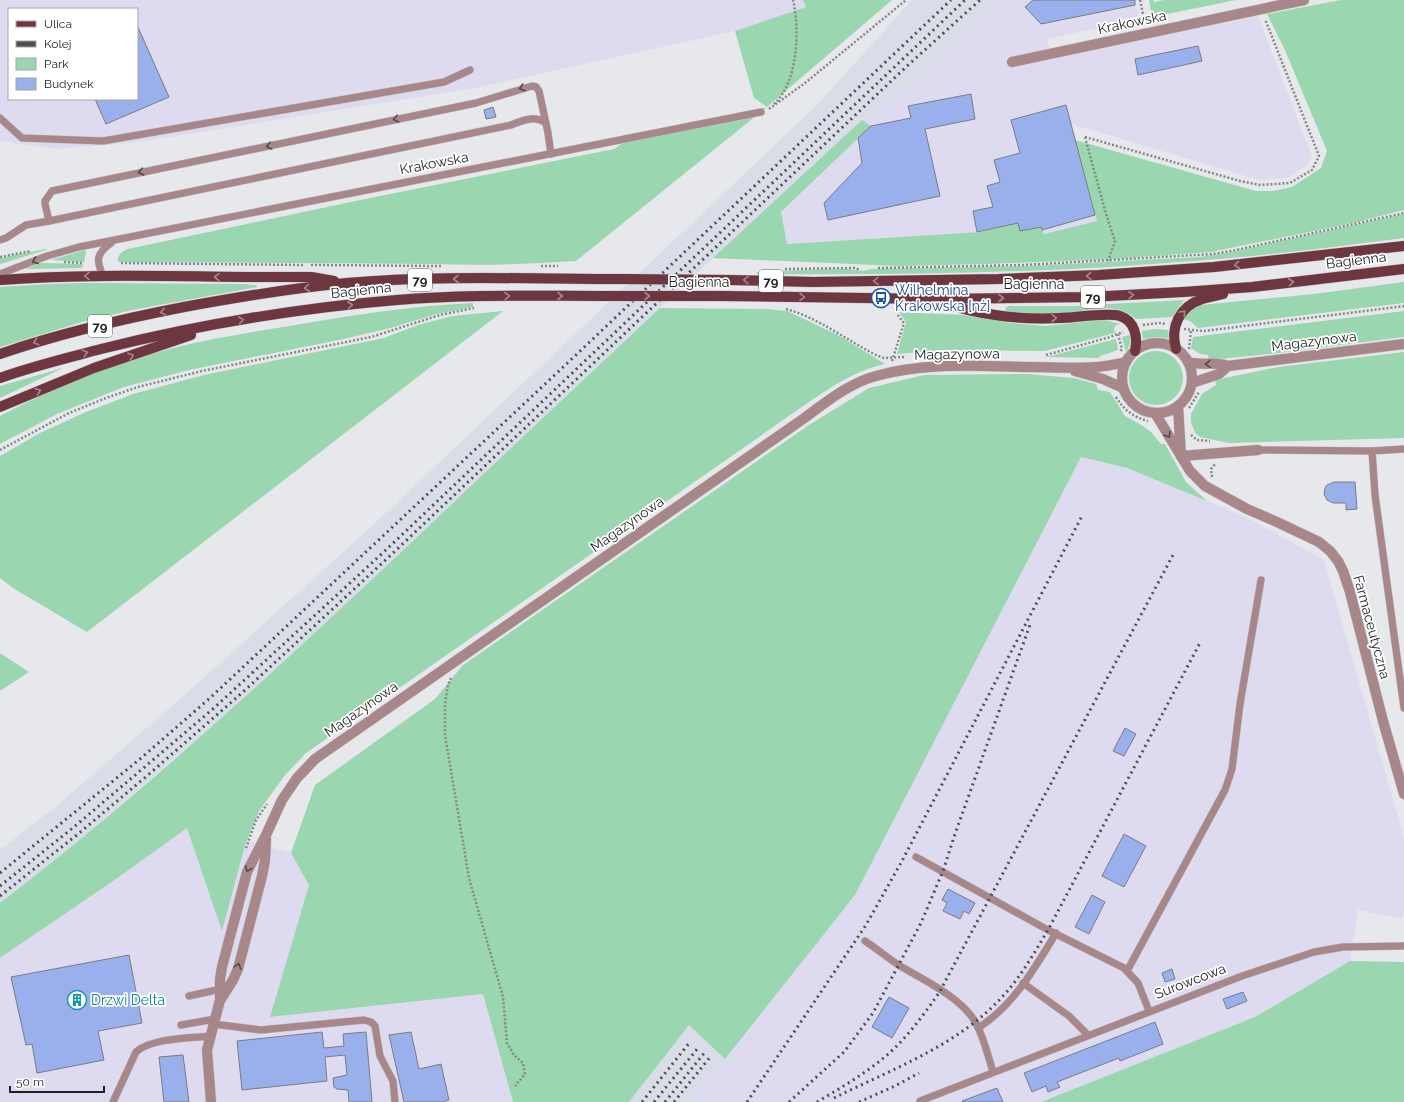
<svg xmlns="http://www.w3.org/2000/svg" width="1404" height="1102" font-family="Raleway,sans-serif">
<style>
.industrial{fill:#dedbf1;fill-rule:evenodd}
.built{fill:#d9dde8}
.green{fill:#9ad6af}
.building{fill:#9ab0ed;stroke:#7a7c7f}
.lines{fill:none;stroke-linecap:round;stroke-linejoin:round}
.service-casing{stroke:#c2c4c7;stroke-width:8}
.minor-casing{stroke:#c2c4c7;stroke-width:11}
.primary-casing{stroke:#c2c4c7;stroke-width:11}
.path{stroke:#86878a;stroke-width:2.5;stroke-dasharray:2 2;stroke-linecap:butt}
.service{stroke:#a8878a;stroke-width:7}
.minor{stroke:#a8878a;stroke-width:10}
.primary{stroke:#6e373f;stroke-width:10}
.rail{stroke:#4e4f51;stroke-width:3;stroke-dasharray:2 4;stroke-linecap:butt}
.primary-bridge-casing{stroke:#c2c4c7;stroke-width:11;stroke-linecap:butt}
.primary-bridge{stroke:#6e373f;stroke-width:10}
.oneway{stroke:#55484a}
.oneway2{stroke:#a8878c}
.labels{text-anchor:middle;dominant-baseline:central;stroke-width:3.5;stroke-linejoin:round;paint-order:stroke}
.shield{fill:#fff;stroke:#616262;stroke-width:1}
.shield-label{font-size:13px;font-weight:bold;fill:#1d1e1f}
.street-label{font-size:14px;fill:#1d1e1f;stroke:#fff}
.transit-label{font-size:14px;fill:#164399;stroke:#fff;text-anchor:start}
.culture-label{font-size:14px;fill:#0d838f;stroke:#fff;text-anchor:start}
</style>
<rect width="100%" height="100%" fill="#e6e8ec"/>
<g class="industrial">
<path d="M0 0H803L806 7 735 31 475 88 139 142 57 149 0 141ZM9 9H137V99H9Z"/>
<path d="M991 0H1135L1139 19 1047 39 1051 59 1258 16 1312 157 1307 165 1287 178 1259 180 1071 124 1097 221 1044 234 1041 227 1020 231 1018 223 980 232 786 244 781 213 871 126 862 120Z"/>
<path d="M1081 457 1127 468 1246 517 1324 560 1404 838V912L1402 919 1358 910 1350 961 1255 1017 1041 1102H690L855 895Z"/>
<path d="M191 824 291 853 309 885 270 1017 483 994 513 1102H0V958L116 879Z"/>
</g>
<g class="built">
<path d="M912 0H1004L713 258 325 624 219 720 59 858 0 903V850L59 804 197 684 372 526 817 105Z"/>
<path d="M689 1025 725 1059 690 1102H629Z"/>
</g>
<g class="green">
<path d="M803 0H892L767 107 576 261C529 264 482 266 435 264L118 262C117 255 122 251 128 249L365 199 614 149 623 143 695 128 767 107 754 98 735 31 806 7Z"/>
<path d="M1149 0H1153L1154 2 1164 0H1236L1152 17Z"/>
<path d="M1341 0H1404V210L1353 223 1211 252 1111 259 989 264 898 266 713 258 862 120 871 126 781 212 787 244 980 232 1018 223 1020 231 1041 227 1044 234 1097 221 1075 140 1256 191H1273L1292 187 1321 168 1327 151 1285 50 1267 14Z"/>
<path d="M1404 214V238C1334 247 1264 256 1193 261 1048 273 902 275 757 274V272C786 270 815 270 844 269 855 269 861 273 871 269L1027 266 1199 257 1232 252Z"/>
<path d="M46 249V250L0 264V258Z"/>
<path d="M85 250 86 251 84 262 51 260Z"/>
<path d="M41 263 83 264 82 268 25 269Z"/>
<path d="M1404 282V303L1198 328 1190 321 1183 319 1190 312 1201 305 1314 294Z"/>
<path d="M85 283 243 284 256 285 258 287 132 310 82 322 0 347V287L49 284Z"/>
<path d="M1184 300 1172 317 1136 319C1113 298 1080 314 1052 315 1037 316 1021 313 1006 312L1005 309 1006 307 1009 306H1074Z"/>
<path d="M473 303V307L437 314 390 328 344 339 189 370 124 387 57 414 0 444V416C57 386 115 363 177 347 214 338 252 332 290 326 351 315 411 306 473 303Z"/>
<path d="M660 308 767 309 787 311 838 335 885 364C856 370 833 386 809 402L306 753 285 775 259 811 245 845 222 931 187 828 116 879 0 958V903C145 792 280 666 413 541 495 463 578 385 660 308Z"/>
<path d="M503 311 87 632 13 588 0 578V456L40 433 86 412 133 394 204 375 384 338 418 325 452 316Z"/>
<path d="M1404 311V337L1270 354 1209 360 1208 355 1200 354 1191 348 1193 337Z"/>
<path d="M899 312 964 315 1010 323 1045 326 1103 320 1121 324 1116 325 1114 329 1115 333 1045 351 940 350 897 354 906 322Z"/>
<path d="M1154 329 1168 330 1169 338 1155 337 1143 339 1142 331Z"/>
<path d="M1130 335V344L1126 352 1122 337Z"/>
<path d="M1116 339 1118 350 1100 356 1099 358 1046 357Z"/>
<circle cx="1156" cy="378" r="27"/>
<path d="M1404 352V438L1229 443 1200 437 1195 433 1191 422V414L1202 394 1216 385 1215 380 1278 367Z"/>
<path d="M63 368 0 398V386Z"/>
<path d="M1027 374 1074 378 1096 384 1098 390 1110 392 1125 416 1143 426 1151 432 1161 444H1165L1186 482 1207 501 1127 468 1081 457 855 895 725 1059 689 1025 629 1102H513L483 994 270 1017 309 885 291 853 315 785 435 699 463 665 809 425 869 388 924 375Z"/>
<path d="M0 653 29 672 0 691Z"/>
<path d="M1350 961 1404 962V1102H1041L1255 1017Z"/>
</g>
<g class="building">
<path d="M1033 0H1135V5L1041 24 1025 7Z"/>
<path d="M137 25 169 97 106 124 95 99H137Z"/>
<path d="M1198 46 1202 61 1138 75 1135 59Z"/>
<path d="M971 94 975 119 925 129 940 196 828 220 824 203 862 163 858 138 871 126 911 118 908 106Z"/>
<path d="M1066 105 1095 215 1042 230 1041 227 1020 231 1018 223 977 232 973 211 993 207 987 186 1000 182 994 160 1020 153 1011 120Z"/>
<path d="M493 107 496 117 486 119 484 110Z"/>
<path d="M1334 482H1355L1357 509 1346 510V503H1333L1327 500 1324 494 1325 488 1327 485Z"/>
<path d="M1125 728 1136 734 1124 756 1113 751Z"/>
<path d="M1124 834 1146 846 1124 887 1102 876Z"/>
<path d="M948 889 975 903 969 914 964 911 960 919 943 911 947 903 942 900Z"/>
<path d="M1092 895 1105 902 1089 934 1075 927Z"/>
<path d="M129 955 142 1023 98 1031 104 1060 37 1073 32 1044 26 1045 11 977Z"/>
<path d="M1172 969 1175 979 1165 982 1162 973Z"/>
<path d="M1243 992 1247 1001 1227 1009 1223 999Z"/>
<path d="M889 997 909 1008 892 1038 872 1027Z"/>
<path d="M1155 1022 1163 1044 1120 1061 1119 1058 1057 1082 1060 1087 1048 1092 1046 1086 1032 1092 1024 1073Z"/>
<path d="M322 1032 324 1048 344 1046 343 1034 366 1032 372 1102H349L348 1090 337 1089 334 1087 333 1078 347 1075 345 1055 325 1057 327 1081 242 1090 237 1041Z"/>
<path d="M411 1032 419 1069 441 1064 449 1100 442 1102H404L389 1035Z"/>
<path d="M183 1055 189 1102H164L159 1057Z"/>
<path d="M997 1088 1003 1102H963L962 1101Z"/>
</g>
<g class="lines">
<defs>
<g id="service">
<path d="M0 118 22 138 103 141 444 82 470 70"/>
<path d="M546 123C534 115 524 120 511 125L49 221 45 204V201L52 191 476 103 532 86 536 87 539 91 548 133 551 154"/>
<path d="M0 240 6 238 26 225 49 221"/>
<path d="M0 274 47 256 79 247 761 112"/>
<path d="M103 276C96 260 96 254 111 243"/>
<path d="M1404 449 1372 451 1375 495 1404 708"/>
<path d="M1258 450 1372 451"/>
<path d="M916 857 1048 930 1124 968 1138 983 1149 1011"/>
<path d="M865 941C877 949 888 958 900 966 924 980 962 998 976 1023 984 1038 988 1056 993 1072"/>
<path d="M1127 971 1225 790 1232 769 1240 704 1261 580"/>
<path d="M1023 983 1069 1016 1088 1035"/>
<path d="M189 996 221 989"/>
<path d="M213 1024 261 1030 343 1022 364 1020 371 1022 375 1026 380 1056 393 1081 395 1102"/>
<path d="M181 1025 215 1019"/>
<path d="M978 1028C1013 1006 1035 968 1056 933"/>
<path d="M920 1101 1242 976 1314 952 1343 947 1404 946"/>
<path d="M113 1102 136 1052C151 1038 190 1038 211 1036"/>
</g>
<g id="minor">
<path d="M1012 62 1304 0"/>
<circle cx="1157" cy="378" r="35"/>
<path d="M1188 362C1202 366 1214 361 1228 366L1404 344"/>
<path d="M1075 371 1103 379 1123 388"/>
<path d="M1192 383 1219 374 1228 366"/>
<path d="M1178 406 1181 456"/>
<path d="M1155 413 1190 471 1205 486 1247 509 1277 522 1319 542 1330 551 1338 561 1343 571 1350 592 1383 721 1404 794"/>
<path d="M1181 456 1258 450"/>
<path d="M221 999 233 980 238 969 262 876 265 860 266 839"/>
<path d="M211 1102 207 1050 220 1000V979L222 967 247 872 266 835 282 800 297 778 315 759 803 419C825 403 849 383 876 376 925 362 978 366 1029 367 1065 367 1090 371 1126 362"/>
</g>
<g id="primary">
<path d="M0 280C104 272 208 278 311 277L334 281"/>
<path d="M729 280 813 282 999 279 1099 275 1214 267 1404 246"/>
<path d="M721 296 934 299 1089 297 1183 292 1252 287 1404 269"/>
<path d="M939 301C976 315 1020 320 1059 318 1074 318 1107 312 1120 316 1135 321 1138 337 1135 351"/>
<path d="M1176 349C1170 327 1179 307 1202 299 1208 297 1216 296 1223 294"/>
<path d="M0 354C60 333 122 319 184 307 238 297 292 288 347 283 438 275 531 279 623 279"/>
<path d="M0 378C33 366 67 358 101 349 198 325 298 308 397 300 467 294 538 296 608 296"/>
<path d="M0 407 94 368 191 335"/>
</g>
</defs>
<use href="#service" class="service-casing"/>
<use href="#minor" class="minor-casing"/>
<use href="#primary" class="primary-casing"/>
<g class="path">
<path d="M1140 0 1145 23"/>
<path d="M774 104C798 83 800 29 793 0"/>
<path d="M769 109 805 83 906 0"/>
<path d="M1085 137 1240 181 1260 185 1290 183 1312 170 1319 156 1265 19"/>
<path d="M1085 137 1106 214 1115 241 1108 261"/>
<path d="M0 257 31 251"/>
<path d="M64 262 84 263"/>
<path d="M121 263 304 265"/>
<path d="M311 265 442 266"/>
<path d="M541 266H558"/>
<path d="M878 268 1023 265 1213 254 1236 250 1404 213"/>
<path d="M785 269 856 268 859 270"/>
<path d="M786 309C819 318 846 340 876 355L884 358 905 357"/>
<path d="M1143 325 1160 323 1166 324"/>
<path d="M1184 329 1191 330 1204 331 1404 306"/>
<path d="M1118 334 1122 349 1120 352"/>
<path d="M1189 349 1191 330"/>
<path d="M1046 355 1110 337 1123 332"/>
<path d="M892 361 904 323 897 314"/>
<path d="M1116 397C1124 410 1133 417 1148 421"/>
<path d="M1189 408 1199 392"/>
<path d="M1191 435 1197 440 1210 441"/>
<path d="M0 450 69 413 106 398 138 387 202 371 371 337 440 315 474 308"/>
<path d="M1212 477 1211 469 1215 464"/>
<path d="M451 678 448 685 445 704V735L469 878 503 997 507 1043 514 1055 523 1063 525 1074 515 1086"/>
<path d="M246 848 256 820 267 804"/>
</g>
<use href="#service" class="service"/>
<use href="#minor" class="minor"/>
<use href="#primary" class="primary"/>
<g class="rail">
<path d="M0 873 140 759 210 698 559 371 951 0"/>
<path d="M0 886 74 827 214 708 388 548 965 0"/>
<path d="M0 896 78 834 148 775 243 692 392 554 906 67 980 0"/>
<path d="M834 1098C890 1070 959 1045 1002 997 1021 977 1034 953 1048 930L1201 641"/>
<path d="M642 1102 690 1042"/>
<path d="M654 1102 698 1048"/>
<path d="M665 1102 705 1052"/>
<path d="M674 1102 711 1056"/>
<path d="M747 1102 866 925 902 861 1082 516"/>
<path d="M789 1102 844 1052 873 1013 921 923 943 871 955 834 1031 622"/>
<path d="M817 1102C839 1089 861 1076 881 1060 904 1042 922 1017 939 993L1173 555"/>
<path d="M859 1102 895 1086 919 1073"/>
</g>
<defs>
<g id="primary-bridge">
<path d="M623 279 729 280"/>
<path d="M608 296H721"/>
</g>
</defs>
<use href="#primary-bridge" class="primary-bridge-casing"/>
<use href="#primary-bridge" class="primary-bridge"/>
</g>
<defs><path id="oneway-chevron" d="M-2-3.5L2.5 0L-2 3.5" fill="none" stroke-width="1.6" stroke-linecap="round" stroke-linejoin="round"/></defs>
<g class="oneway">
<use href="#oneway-chevron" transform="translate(522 88) rotate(162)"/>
<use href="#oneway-chevron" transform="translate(396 119) rotate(168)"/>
<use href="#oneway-chevron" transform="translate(269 146) rotate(168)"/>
<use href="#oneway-chevron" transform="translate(141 172) rotate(168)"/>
<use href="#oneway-chevron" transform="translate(35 261) rotate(159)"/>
<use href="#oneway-chevron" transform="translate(1208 364) rotate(177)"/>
<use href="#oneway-chevron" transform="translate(1168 435) rotate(58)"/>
<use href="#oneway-chevron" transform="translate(248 869) rotate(111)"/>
<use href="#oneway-chevron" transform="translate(238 966) rotate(-72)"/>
</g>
<g class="oneway2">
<use href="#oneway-chevron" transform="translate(1237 265) rotate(174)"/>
<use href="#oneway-chevron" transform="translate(87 276) rotate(179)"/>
<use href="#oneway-chevron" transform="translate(1089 276) rotate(178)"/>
<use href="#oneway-chevron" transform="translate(217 277) rotate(-179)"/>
<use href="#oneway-chevron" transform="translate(456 279) rotate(180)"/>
<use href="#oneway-chevron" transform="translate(746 280) rotate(-179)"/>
<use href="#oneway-chevron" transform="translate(876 281) rotate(179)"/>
<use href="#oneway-chevron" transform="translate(1291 282) rotate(-7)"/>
<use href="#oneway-chevron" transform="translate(307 288) rotate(173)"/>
<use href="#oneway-chevron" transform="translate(1131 295) rotate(-3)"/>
<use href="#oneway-chevron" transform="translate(507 296) rotate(-1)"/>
<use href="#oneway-chevron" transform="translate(560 296)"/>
<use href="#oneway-chevron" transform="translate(647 296)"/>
<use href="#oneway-chevron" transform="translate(802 297) rotate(1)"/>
<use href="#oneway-chevron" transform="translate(1001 298)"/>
<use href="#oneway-chevron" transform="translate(350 305) rotate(-6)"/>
<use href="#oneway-chevron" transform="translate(163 312) rotate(168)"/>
<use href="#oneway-chevron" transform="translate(1183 313) rotate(-47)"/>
<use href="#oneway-chevron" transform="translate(1054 318) rotate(-1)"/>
<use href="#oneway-chevron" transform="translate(241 320) rotate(-8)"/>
<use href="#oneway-chevron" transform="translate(36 342) rotate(163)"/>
<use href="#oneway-chevron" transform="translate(85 353) rotate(-15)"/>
<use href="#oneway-chevron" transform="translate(131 356) rotate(-19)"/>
<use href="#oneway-chevron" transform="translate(38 391) rotate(-22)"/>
</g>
<defs>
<symbol id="bus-ring" viewBox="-11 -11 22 22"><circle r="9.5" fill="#fff" stroke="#1a4fb4" stroke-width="1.5"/><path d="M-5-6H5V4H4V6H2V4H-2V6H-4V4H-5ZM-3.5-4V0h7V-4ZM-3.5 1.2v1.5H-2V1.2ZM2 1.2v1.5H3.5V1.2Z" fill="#1a4fb4"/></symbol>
<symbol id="building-ring" viewBox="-11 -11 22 22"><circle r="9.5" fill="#fff" stroke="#0f9aa8" stroke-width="1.5"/><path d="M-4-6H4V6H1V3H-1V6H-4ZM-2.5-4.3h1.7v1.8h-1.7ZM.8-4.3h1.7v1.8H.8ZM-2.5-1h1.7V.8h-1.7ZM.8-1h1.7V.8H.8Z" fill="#0f9aa8"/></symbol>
</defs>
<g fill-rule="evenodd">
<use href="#bus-ring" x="870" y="287" width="22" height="22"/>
<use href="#building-ring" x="66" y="989" width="22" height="22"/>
</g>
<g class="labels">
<g class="shield">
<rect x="408" y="269" width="24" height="22" rx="3"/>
<rect x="759" y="270" width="24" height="22" rx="3"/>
<rect x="1081" y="286" width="24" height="22" rx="3"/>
<rect x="88" y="315" width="24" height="22" rx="3"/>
</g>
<g class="shield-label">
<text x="420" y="280">79</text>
<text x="771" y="281">79</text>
<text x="1093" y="297">79</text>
<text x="100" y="326">79</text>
</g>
<g class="street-label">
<text transform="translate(1132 22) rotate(-12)">Krakowska</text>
<text transform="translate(434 163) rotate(-11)">Krakowska</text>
<text transform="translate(1356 260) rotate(-7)">Bagienna</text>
<text x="699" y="282">Bagienna</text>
<text x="1034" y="284">Bagienna</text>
<text transform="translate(361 290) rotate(-6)">Bagienna</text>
<text transform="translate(1314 341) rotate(-7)">Magazynowa</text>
<text transform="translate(957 354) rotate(-1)">Magazynowa</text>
<text transform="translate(627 524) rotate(-35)">Magazynowa</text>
<text transform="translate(1372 627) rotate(75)">Farmaceutyczna</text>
<text transform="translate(361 709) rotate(-35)">Magazynowa</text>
<text transform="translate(1190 981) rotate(-21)">Surowcowa</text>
</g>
<g class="transit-label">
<text x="895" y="290">Wilhelmina<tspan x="895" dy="16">Krakowska [nż]</tspan></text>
</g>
<g class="culture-label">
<text x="91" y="1000">Drzwi Delta</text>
</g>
</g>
<rect x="8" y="8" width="130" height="92" fill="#ffffff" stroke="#a5a5a5"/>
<rect x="16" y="21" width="20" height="6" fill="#6e373f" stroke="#a5a5a5"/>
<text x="44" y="28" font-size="12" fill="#1d1e1f">Ulica</text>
<rect x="16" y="41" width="20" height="6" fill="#4e4f51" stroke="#a5a5a5"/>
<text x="44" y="48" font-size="12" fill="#1d1e1f">Kolej</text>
<rect x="16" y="58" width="20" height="12" fill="#9ad6af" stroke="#a5a5a5"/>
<text x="44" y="68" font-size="12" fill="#1d1e1f">Park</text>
<rect x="16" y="78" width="20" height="12" fill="#9ab0ed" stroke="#a5a5a5"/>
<text x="44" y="88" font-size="12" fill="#1d1e1f">Budynek</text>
<path d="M10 1086v6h94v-6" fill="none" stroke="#1d1e1f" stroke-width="2"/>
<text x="16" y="1086" font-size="12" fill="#1d1e1f" stroke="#ffffff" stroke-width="3" paint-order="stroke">50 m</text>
</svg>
